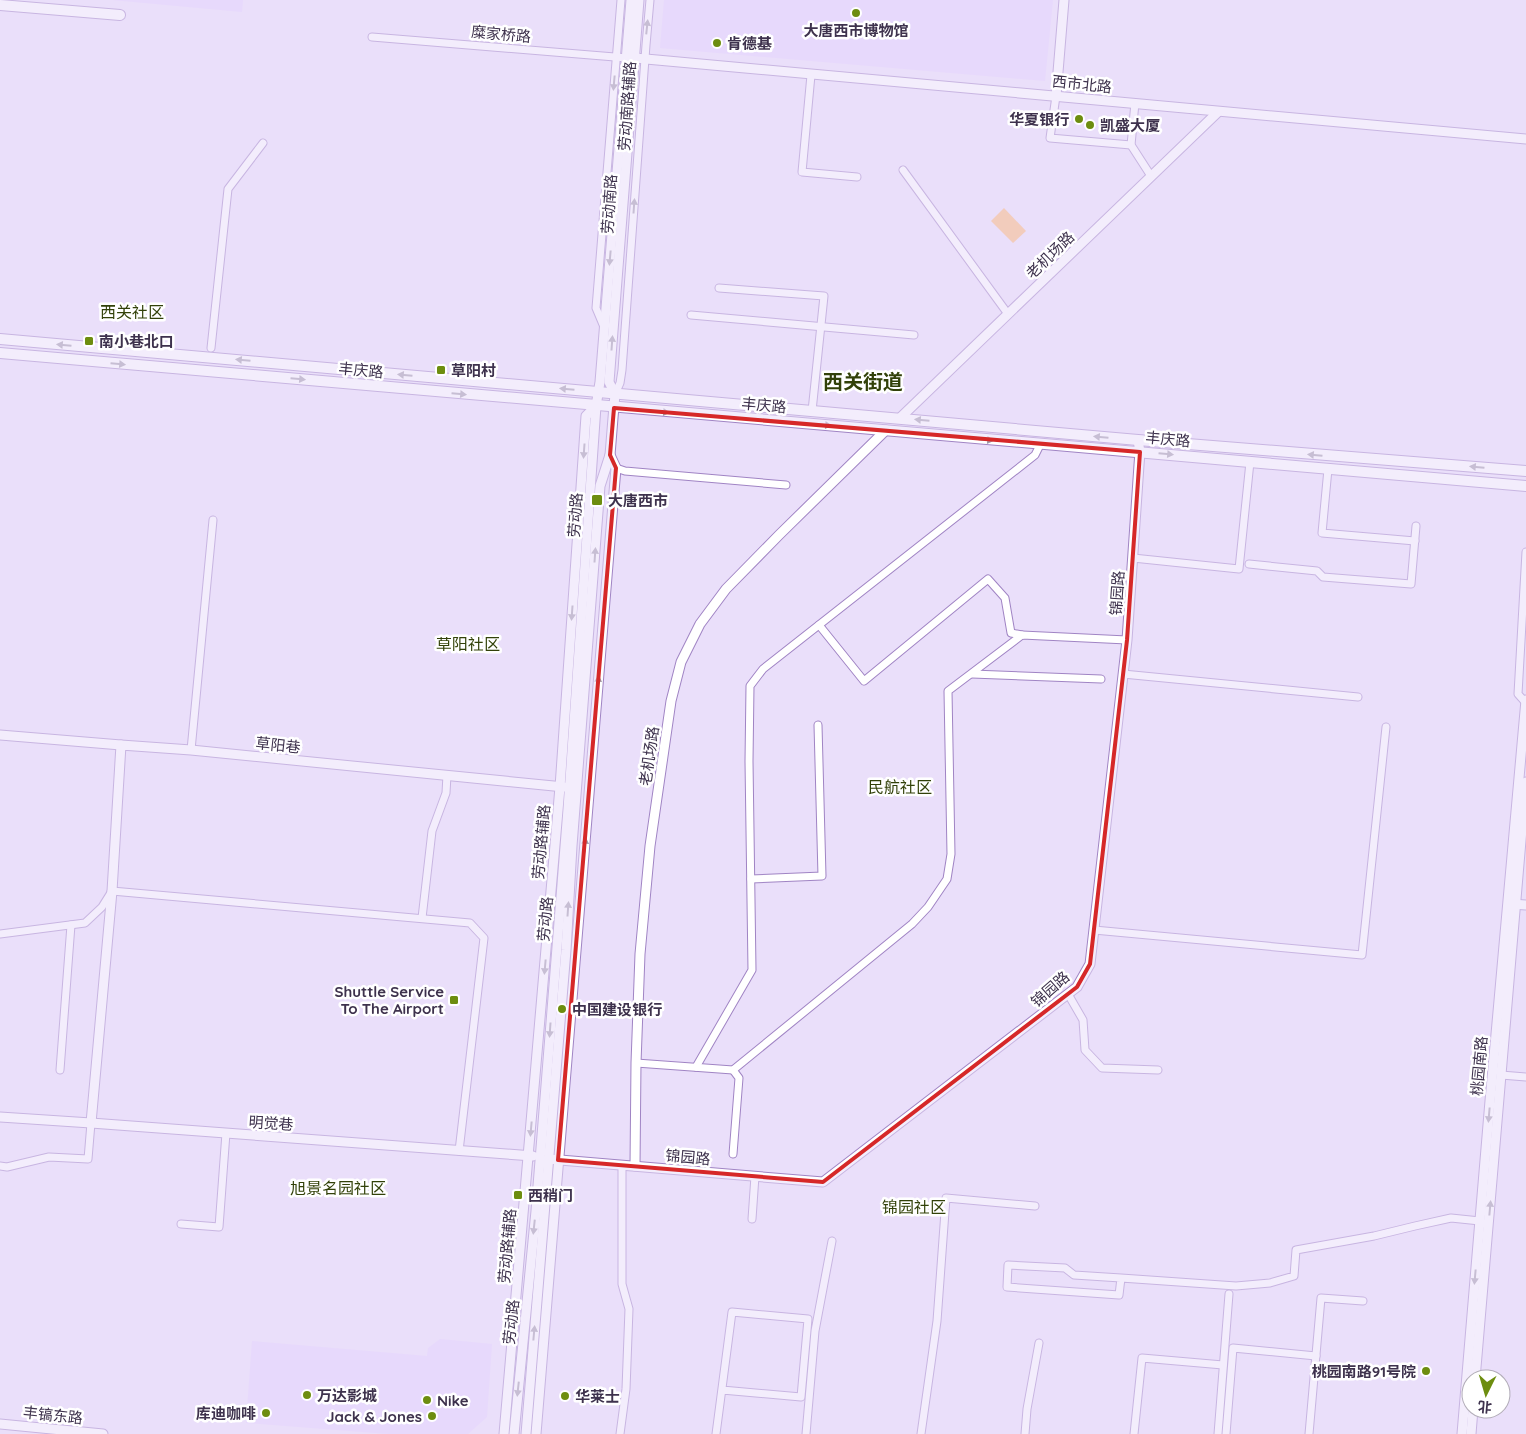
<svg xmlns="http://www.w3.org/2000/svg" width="1526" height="1434" font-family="Quicksand,'Noto Sans SC',sans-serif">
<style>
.built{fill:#e5d2ff}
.green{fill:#fdb671}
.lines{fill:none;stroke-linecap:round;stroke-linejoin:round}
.street-casing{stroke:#a084c4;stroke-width:9}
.secondary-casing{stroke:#a084c4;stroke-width:11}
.primary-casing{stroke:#a084c4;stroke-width:12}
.street{stroke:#fff;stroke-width:7}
.secondary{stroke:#fff;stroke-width:9}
.primary{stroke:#fff;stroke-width:10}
.oneway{fill:#9e98a6}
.marked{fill:none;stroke:#d62828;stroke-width:4;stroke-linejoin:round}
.poi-dot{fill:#6d8d0f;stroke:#fff;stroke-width:2}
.labels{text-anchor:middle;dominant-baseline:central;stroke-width:5;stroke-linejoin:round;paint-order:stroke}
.poi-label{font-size:15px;font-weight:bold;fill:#3e324d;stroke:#fff;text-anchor:start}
.street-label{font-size:15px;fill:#3e324d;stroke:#fff}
.neighbourhood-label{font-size:16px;fill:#324109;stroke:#fff}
.district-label{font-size:20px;font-weight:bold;fill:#324109;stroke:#fff}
</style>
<rect width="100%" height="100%" fill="#eadffa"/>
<g class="built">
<path d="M112 0H243L242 12Z"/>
<path d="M664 0H1053L1045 81 660 48Z"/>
<path d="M440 1339 492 1344 487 1417 468 1434H388L246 1423 252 1341 427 1356 428 1348Z"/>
</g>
<path class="green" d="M1004 208 1026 231 1013 243 991 221Z"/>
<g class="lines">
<defs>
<g id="street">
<path d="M372 37 627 58"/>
<path d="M811 75 802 172 857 177"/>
<path d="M1056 96 1050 138 1131 145"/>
<path d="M1135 103 1131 145 1151 176"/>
<path d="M903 170 1008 314"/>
<path d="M719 288 824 296 812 411"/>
<path d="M691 315 914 335"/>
<path d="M604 327 596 308 621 0"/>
<path d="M211 348 228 189 263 143"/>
<path d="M615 394 620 383 622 370 646 45 650 0"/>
<path d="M616 468 625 471 786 485"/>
<path d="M1328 469 1322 533 1415 541"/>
<path d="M1133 558 1239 569 1250 462"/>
<path d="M1249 564 1317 571 1323 577 1411 584 1416 526"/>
<path d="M819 625 864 681 988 579 1005 598 1011 633 1022 635"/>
<path d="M972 674 1101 679"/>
<path d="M1123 674 1358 697"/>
<path d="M1526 703 1518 694 1526 552"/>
<path d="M191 750 213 520"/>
<path d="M751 879 822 876 818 725"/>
<path d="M422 918 432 831 446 793 447 775"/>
<path d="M1094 930 1362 955 1386 727"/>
<path d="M0 934 85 923 102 907 112 891 470 923 484 938 459 1151"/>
<path d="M1068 994 1083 1020 1085 1050 1102 1068 1158 1070"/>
<path d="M636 1063 733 1070 912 924 928 907 947 879 951 854 948 691 1022 635 1127 640"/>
<path d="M696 1067 752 970 749 761 750 686 763 669 1035 455 1040 445"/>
<path d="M60 1070 71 925"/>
<path d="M1501 1075 1526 1077"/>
<path d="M733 1154 739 1078 733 1070"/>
<path d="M0 1166 7 1167 49 1157 88 1159 91 1123"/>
<path d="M752 1219 755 1176"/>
<path d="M181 1224 219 1227 226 1133"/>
<path d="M1121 1278 1074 1275 1065 1268 1008 1265 1007 1287 1119 1295 1121 1278 1236 1286 1270 1283 1294 1276 1296 1250 1374 1236 1415 1226 1451 1218 1480 1221"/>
<path d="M620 1434 626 1389 629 1309 622 1284V1165"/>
<path d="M716 1434 732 1312 808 1319 801 1397 722 1390"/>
<path d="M806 1434 815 1331 832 1241"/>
<path d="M921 1434 937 1321 946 1198 1035 1206"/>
<path d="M1025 1434 1027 1409 1039 1343"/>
<path d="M1134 1434 1142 1358 1223 1365"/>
<path d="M1218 1434 1229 1294"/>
<path d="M1226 1434 1233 1348 1316 1356"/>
<path d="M1309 1434 1321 1298 1363 1301"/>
</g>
<g id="secondary">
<path d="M635 58 1526 139"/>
<path d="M1056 96 1064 0"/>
<path d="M900 418 1218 112"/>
<path d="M0 735 121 745"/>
<path d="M1511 904 1526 905"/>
<path d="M0 1117 91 1123 533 1156"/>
<path d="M91 1123 112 891 121 745 191 750 564 787"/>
<path d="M548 1159 823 1182 1077 987 1090 964 1127 640 1139 465 1140 452 1138 440"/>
<path d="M635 1166 636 1063 640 954 650 846 671 701 681 662 700 624 726 589 779 535 886 430"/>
<path d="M1475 1379 1526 782"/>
<path d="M0 1424 103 1434"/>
<path d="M504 1434 560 787 586 416 596 406"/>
<path d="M514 1434 536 1211 568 809 596 406 600 382 631 0"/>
<path d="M526 1434 566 950 572 846 600 486 610 455 613 418 615 394 609 382 639 0"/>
<path d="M536 1434 616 468 610 455"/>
<path d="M1462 1434 1490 1101 1526 700"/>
<path d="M1471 1434 1473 1409"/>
</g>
<g id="primary">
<path d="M0 5 120 15"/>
<path d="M0 339 1138 440 1526 471"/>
<path d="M0 353 1526 486"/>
</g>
</defs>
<use href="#street" class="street-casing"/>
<use href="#secondary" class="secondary-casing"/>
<use href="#primary" class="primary-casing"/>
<use href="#street" class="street"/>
<use href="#secondary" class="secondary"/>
<use href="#primary" class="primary"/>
</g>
<defs><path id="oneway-solid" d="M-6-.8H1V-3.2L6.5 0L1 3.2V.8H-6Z" transform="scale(1.25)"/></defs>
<g class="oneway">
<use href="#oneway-solid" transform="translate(647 27) rotate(-84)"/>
<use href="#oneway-solid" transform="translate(614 83) rotate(95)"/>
<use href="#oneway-solid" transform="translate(634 206) rotate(-86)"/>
<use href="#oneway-solid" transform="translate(610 258) rotate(95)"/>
<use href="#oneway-solid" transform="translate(612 343) rotate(-86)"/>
<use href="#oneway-solid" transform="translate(64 345) rotate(-175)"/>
<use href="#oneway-solid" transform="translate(243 360) rotate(-175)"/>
<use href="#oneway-solid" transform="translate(118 364) rotate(5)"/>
<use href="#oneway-solid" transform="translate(405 375) rotate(-175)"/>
<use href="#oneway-solid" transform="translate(298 379) rotate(5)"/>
<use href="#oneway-solid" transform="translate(567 389) rotate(-175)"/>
<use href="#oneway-solid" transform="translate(459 394) rotate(5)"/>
<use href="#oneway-solid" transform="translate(662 412) rotate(5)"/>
<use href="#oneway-solid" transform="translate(922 420) rotate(-175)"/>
<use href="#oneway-solid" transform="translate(824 425) rotate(5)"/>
<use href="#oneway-solid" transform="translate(1101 437) rotate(-175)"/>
<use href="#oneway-solid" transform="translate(986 440) rotate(5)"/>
<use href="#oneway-solid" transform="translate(584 451) rotate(94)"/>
<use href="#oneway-solid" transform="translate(1166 454) rotate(5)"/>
<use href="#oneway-solid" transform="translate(1315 455) rotate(-175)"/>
<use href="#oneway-solid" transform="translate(1477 467) rotate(-175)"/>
<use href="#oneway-solid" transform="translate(595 555) rotate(-86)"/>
<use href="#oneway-solid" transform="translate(572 613) rotate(94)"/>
<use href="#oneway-solid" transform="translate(598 683) rotate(-85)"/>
<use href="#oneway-solid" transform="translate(585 845) rotate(-85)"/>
<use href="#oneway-solid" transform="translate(568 909) rotate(-86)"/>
<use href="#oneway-solid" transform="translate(545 967) rotate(95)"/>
<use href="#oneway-solid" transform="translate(550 1030) rotate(94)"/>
<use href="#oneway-solid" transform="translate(1489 1115) rotate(95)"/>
<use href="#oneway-solid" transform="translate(531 1129) rotate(95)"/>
<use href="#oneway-solid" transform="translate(1490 1208) rotate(-85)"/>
<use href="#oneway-solid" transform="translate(534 1227) rotate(96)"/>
<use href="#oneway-solid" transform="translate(1475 1277) rotate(95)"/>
<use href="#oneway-solid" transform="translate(534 1333) rotate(-85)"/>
<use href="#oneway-solid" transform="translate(518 1389) rotate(96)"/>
</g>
<path d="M0 0H1526V1434H0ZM614 408 1140 452 1127 640 1090 964 1077 987 823 1182 558 1160 616 468 610 455Z" fill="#eadffa" fill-opacity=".55" fill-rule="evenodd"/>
<path class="marked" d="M614 408 1140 452 1127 640 1090 964 1077 987 823 1182 558 1160 616 468 610 455Z"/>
<g class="poi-dot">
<circle cx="856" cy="13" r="5"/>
<circle cx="717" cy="43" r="5"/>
<circle cx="1079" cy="119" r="5"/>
<circle cx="1090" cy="125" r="5"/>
<rect x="84" y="336" width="10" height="10" rx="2.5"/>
<rect x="436" y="365" width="10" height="10" rx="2.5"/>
<rect x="591" y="494" width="12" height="12" rx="2.5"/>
<rect x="449" y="995" width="10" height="10" rx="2.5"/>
<circle cx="562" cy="1009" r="5"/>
<rect x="513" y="1190" width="10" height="10" rx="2.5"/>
<circle cx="1426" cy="1371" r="5"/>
<circle cx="307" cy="1395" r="5"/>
<circle cx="565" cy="1396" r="5"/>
<circle cx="427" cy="1400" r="5"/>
<circle cx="266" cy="1413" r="5"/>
<circle cx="432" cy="1416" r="5"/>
</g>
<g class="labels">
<g class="poi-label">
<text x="856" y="30" text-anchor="middle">大唐西市博物馆</text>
<text x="727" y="43">肯德基</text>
<text x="1069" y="119" text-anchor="end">华夏银行</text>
<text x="1100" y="125">凯盛大厦</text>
<text x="99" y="341">南小巷北口</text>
<text x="451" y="370">草阳村</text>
<text x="608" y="500">大唐西市</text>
<text x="444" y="991" text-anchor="end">Shuttle Service<tspan x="444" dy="17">To The Airport</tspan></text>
<text x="572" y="1009">中国建设银行</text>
<text x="528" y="1195">西稍门</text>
<text x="1416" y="1371" text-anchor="end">桃园南路91号院</text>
<text x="317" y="1395">万达影城</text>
<text x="575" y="1396">华莱士</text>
<text x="437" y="1400">Nike</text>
<text x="256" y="1413" text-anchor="end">库迪咖啡</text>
<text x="422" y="1416" text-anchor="end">Jack &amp; Jones</text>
</g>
<g class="street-label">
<text transform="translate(501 34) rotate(5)">糜家桥路</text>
<text transform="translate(1082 84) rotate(6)">西市北路</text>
<text transform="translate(627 106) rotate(-86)">劳动南路辅路</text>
<text transform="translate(609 204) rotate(-86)">劳动南路</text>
<text transform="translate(1050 255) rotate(-44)">老机场路</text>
<text transform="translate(361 370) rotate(5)">丰庆路</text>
<text transform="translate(764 405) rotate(5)">丰庆路</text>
<text transform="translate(1168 439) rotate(5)">丰庆路</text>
<text transform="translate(575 515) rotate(-86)">劳动路</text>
<text transform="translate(1117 593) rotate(-86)">锦园路</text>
<text transform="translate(278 745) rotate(6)">草阳巷</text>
<text transform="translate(649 756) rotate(-82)">老机场路</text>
<text transform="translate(541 842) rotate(-85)">劳动路辅路</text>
<text transform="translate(545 919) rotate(-85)">劳动路</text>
<text transform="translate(1050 989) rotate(-41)">锦园路</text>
<text transform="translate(1479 1066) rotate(-85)">桃园南路</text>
<text transform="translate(271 1123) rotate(4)">明觉巷</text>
<text transform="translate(688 1157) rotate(5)">锦园路</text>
<text transform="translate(507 1246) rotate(-85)">劳动路辅路</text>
<text transform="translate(511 1322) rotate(-84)">劳动路</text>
<text transform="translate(53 1415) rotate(6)">丰镐东路</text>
</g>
<g class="neighbourhood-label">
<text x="132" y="312">西关社区</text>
<text x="468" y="644">草阳社区</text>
<text x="900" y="787">民航社区</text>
<text x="338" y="1188">旭景名园社区</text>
<text x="914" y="1207">锦园社区</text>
</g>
<g class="district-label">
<text x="863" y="381">西关街道</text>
</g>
</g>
<g transform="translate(1486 1394) rotate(185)"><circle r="24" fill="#ffffff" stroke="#b2adb8"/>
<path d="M0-4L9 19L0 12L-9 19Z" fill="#6d8d0f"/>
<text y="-8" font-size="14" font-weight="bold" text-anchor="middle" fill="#3e324d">北</text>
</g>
</svg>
